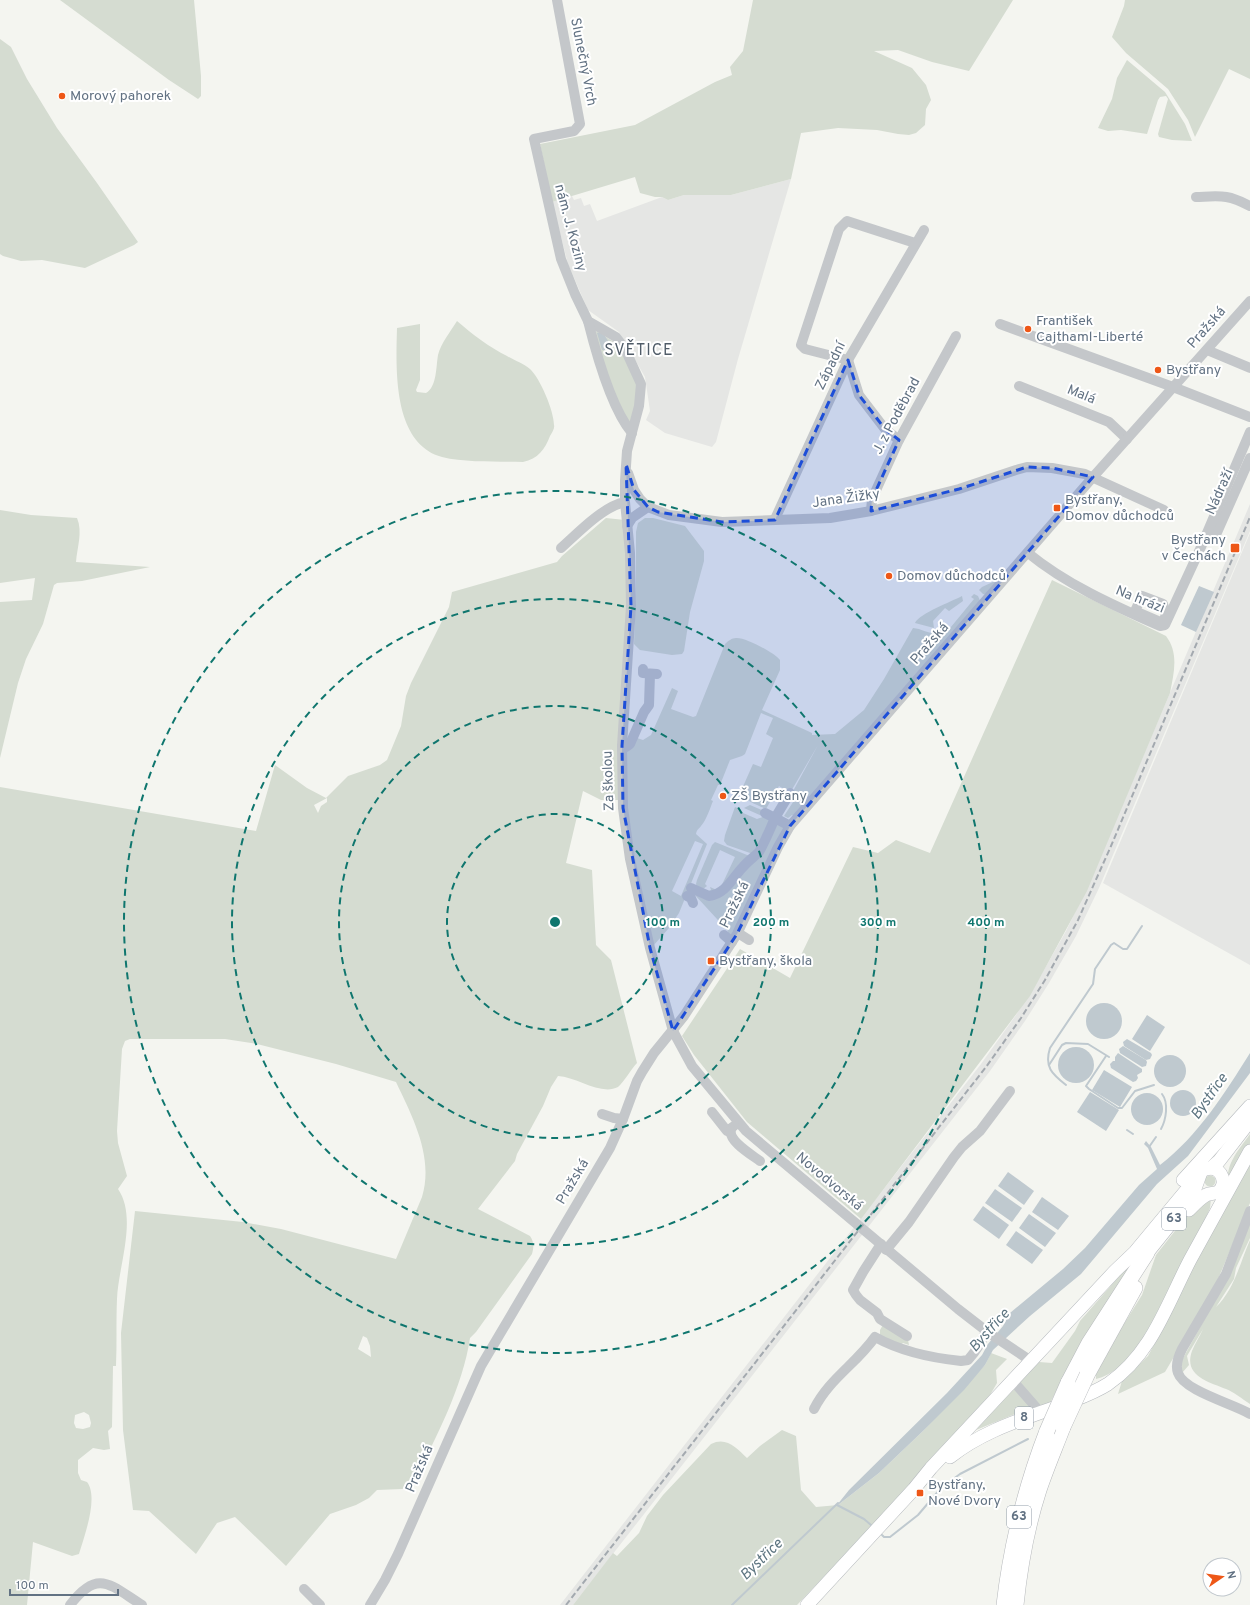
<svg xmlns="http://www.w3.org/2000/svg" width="1250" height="1605" font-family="Overpass,sans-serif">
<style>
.built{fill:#e5e6e4}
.green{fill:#d5dcd1;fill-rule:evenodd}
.water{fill:#bfc9cf}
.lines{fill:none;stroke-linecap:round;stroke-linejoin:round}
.stream{stroke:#bfc9cf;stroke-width:2}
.major-casing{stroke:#b6babe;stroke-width:14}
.highway-casing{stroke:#b6b9bc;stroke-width:16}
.minor{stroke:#c4c7ca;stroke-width:10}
.major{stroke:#fff;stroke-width:13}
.highway{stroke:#fff;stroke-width:15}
.rail{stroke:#a3a9af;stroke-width:2;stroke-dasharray:6 3;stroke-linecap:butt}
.highway-bridge-casing{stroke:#b6b9bc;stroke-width:16;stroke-linecap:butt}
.highway-bridge{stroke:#fff;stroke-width:15}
.marked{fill:#1d4ed8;fill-opacity:0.2;stroke:#1d4ed8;stroke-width:3;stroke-dasharray:8 5;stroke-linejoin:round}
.ring{fill:none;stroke:#0f766e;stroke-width:2;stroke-dasharray:7 5}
.poi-dot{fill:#ee5717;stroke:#fff;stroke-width:1.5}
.labels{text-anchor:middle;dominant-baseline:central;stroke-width:4;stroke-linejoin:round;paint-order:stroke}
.shield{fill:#fff;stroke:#919ca8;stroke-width:1}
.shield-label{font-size:13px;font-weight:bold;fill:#627283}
.street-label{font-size:14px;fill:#627283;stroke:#fff}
.poi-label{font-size:14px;fill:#627283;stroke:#fff;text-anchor:start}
.water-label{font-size:15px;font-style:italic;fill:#5d7581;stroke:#fff}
.quarter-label{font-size:16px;letter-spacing:1px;fill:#505c68;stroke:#fff}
.centre{fill:#0f766e;stroke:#fff;stroke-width:2}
.ring-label{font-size:12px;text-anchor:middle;font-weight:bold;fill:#0f766e;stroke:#fff;stroke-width:4;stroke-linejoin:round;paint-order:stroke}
</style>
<rect width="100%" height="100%" fill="#f4f5f0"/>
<!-- built -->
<g class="built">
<path d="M791 179 738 359 716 442 712 447 665 433 646 420 650 411 645 377 619 332 588 310 568 264 552 202 572 196 574 200 581 198 584 206 590 204 597 221 662 197 668 200 684 195H731Z"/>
<path d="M1250 504V531L1099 888 1076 936 1049 983 1025 1021 990 1071 573 1605H560L981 1064 1016 1015 1040 977 1066 931 1089 884Z"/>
<path d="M1250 533V965L1103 883Z"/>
</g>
<!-- green -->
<g class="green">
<path d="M60 0H194L201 76V96L198 99 195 97 169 80Z"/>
<path d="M753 0H1013L969 71 932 62 898 50 874 51 912 68 926 85 931 100 926 109 925 125 916 133 909 135 898 134 877 130 838 128 801 133 791 179 731 195H684L668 200 662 197H655L640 193 635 177 552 202 540 144 635 125 715 82 732 75 730 67 743 51Z"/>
<path d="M1125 0H1250V79L1229 69 1195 137 1188 120 1168 89 1126 53 1112 37 1124 6Z"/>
<path d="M0 39 11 47 27 79 57 128 97 183 138 242 134 245 85 268 42 260 21 261 3 256 0 254Z"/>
<path d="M1127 60 1165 92 1185 124 1192 141 1172 140 1159 137 1158 134 1168 99 1166 96 1160 97 1158 100 1147 134 1121 130 1108 131 1098 128 1112 99 1117 78Z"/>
<path d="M457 321C472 334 489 347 507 356 515 361 523 363 530 369 540 378 554 411 554 425 555 428 552 433 550 436 545 449 538 459 523 462 498 461 466 463 442 457 392 443 396 368 397 328L420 324V380L416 390 417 392 426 393C437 387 436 366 438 355 441 343 451 331 457 321Z"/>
<path d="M596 331 616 343 635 378 638 391 637 412 629 423C618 404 596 353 596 331Z"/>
<path d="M0 510 31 515 77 518C83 532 77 548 76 562L150 567 82 581 57 583 54 585 43 624 26 659 18 683 0 758V602L32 600 35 578 0 583Z"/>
<path d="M606 518 625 520 628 605 620 800H601L583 791 566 863 592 870 596 945 611 960 637 1063C632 1068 623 1083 618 1087 601 1096 577 1077 558 1076L551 1087 543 1106 517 1154 515 1161 478 1209 530 1236C534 1242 534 1247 532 1254L476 1332 470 1338C463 1386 436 1438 414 1481L406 1488 402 1489 377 1490 369 1498 356 1505 330 1514 286 1566 235 1517 217 1523 196 1554 149 1511 133 1510 123 1430 121 1333 135 1211 243 1222 281 1229 396 1259 422 1197C434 1157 413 1118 396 1082L336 1064 257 1044 225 1039H130L125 1041 122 1049 117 1131 118 1143 127 1176 118 1189C138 1218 118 1267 117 1299 116 1322 117 1344 116 1366H113L112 1427 108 1431 110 1449 104 1450 93 1448 78 1460V1473L81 1480 87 1482C99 1497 84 1537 79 1554L72 1556 33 1542 27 1605H0V787L256 831 275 765 307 788 326 798 348 776 380 765 387 760 401 726 406 696 411 683 449 607 452 592 557 562 562 556ZM327 798V802L321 806 318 813 314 805ZM363 1336 367 1338 370 1346 371 1357 358 1349ZM84 1412 89 1415 91 1423 90 1427 83 1429 76 1428 74 1423 75 1415Z"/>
<path d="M645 518H653L685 526 704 551V561L690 612 684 651 682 654 672 655 640 650 634 644 636 587V532L638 523Z"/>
<path d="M1052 580 1166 636C1179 653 1174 673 1170 693L1087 891 1030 996 861 1219 747 1122 694 1055 682 1036 740 949 790 978 853 847 878 853 896 840 930 853Z"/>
<path d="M995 581 996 582 987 595 983 594 979 590 982 587Z"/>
<path d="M974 594 978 596 981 603 794 816 792 815 788 818 784 816 797 796 792 793 818 745 790 793 779 786 766 809C758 805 743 801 741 791L753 764 761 767 773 738 766 734 773 718 761 713 745 754 742 756 730 760 720 785H718L711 800 713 801C710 808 707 819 701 826 699 829 697 829 696 834L707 844 679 913 669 928 653 946 623 808 626 747 637 738 643 740 651 735 672 688 678 691 671 709 693 717 696 716 725 644C728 641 732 638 736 638 745 637 775 653 780 660V670L762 710 812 733V735L835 734 864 710 884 679 913 628C924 629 932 637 943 631L946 633 974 599 971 597ZM695 841 703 844 681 896 672 891Z"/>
<path d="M962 596 963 601 949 611 945 608 933 621 934 628 915 623C920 613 951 602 962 596Z"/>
<path d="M750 805 764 811 762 816 744 808Z"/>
<path d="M735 807 740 809 743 813 757 819 765 816 771 821 753 854 727 845 724 841 725 835Z"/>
<path d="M775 825H779L784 828 745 911 731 935 727 933 728 931 694 894 715 898Z"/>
<path d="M715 842 752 857 743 864 722 890C717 892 712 895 706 893L711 890 710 887 719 891 735 857 720 850 705 884 707 886 703 889 697 888 696 884 697 880 712 845Z"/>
<path d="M1250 1134V1147L1228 1186C1225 1164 1238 1151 1250 1134Z"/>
<path d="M1250 1160V1203L1213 1291 1165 1372 1118 1394 1122 1381 1148 1356 1165 1324 1211 1227Z"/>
<circle cx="1210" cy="1181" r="5.5"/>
<path d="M1205 1198 1211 1199 1210 1208C1192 1250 1144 1370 1096 1379V1372L1102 1359 1142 1295 1156 1255 1189 1213Z"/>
<path d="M1250 1221V1238L1236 1268 1234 1279 1216 1307C1234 1290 1240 1263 1250 1240V1404C1242 1399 1234 1392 1226 1389 1209 1382 1183 1376 1192 1351 1195 1343 1200 1336 1203 1329L1187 1356 1189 1365 1182 1373V1360L1228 1277Z"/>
<path d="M1158 1232 1077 1350 1050 1403 1039 1406 1020 1382 1039 1362 1052 1363 1075 1331 1080 1321Z"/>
<path d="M884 1323 908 1340 909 1345 903 1343 899 1346 880 1335V1330Z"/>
<path d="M991 1353 1007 1359 996 1370 997 1383 990 1395 878 1520 797 1605H573L613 1553 617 1556 639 1533 647 1516 663 1495 711 1444C726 1436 737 1448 747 1458L760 1446 782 1430 796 1436 801 1490 816 1507 838 1505 879 1473 922 1432 985 1365Z"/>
<path d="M1017 1389 1032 1407 976 1430 1010 1391Z"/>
</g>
<!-- water -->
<g class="water">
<path d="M600 332 605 336 610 344 605 350H602L597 333Z"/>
<path d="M1199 586 1214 592 1196 632 1181 625Z"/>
<circle cx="1104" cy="1021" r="18"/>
<path d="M1147 1015 1165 1027 1150 1051 1132 1039Z"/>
<path d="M1127 1039 1151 1053 1152 1055 1150 1059 1146 1060 1124 1046 1123 1042Z"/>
<path d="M1123 1046 1146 1060 1147 1062 1146 1066 1142 1067 1120 1053 1119 1049Z"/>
<circle cx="1076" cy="1065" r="18"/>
<path d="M1118 1053 1142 1069V1072L1137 1075 1138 1078 1136 1081 1133 1082 1111 1068 1110 1064 1113 1061H1115V1057Z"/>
<path d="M1250 1053V1073L1188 1156 1157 1184 1081 1274 1030 1316 993 1350 985 1365 964 1390 922 1432 879 1473 838 1505H837L849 1490 947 1393 982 1355 988 1344 1003 1326 1010 1313 1063 1269 1085 1248 1139 1185 1157 1169 1148 1148 1144 1144 1146 1141 1151 1147 1160 1165C1198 1136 1225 1093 1250 1053Z"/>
<circle cx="1170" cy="1071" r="16"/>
<path d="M1104 1070 1132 1087 1120 1107 1092 1090Z"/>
<circle cx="1183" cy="1103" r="13"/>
<path d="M1090 1092 1119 1110 1106 1131 1077 1112Z"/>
<circle cx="1147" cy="1109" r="16"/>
<path d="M1008 1172 1034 1191 1024 1205 998 1186Z"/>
<path d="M995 1189 1022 1208 1012 1222 985 1203Z"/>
<path d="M1042 1197 1069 1216 1058 1230 1032 1212Z"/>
<path d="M983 1206 1009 1225 999 1239 973 1220Z"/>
<path d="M1029 1214 1056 1233 1045 1247 1019 1228Z"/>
<path d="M1016 1231 1043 1250 1032 1264 1006 1245Z"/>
</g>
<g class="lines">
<!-- stream -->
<g class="stream">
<path d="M1106 1056 1086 1086 1089 1089 1118 1108H1122L1135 1091 1154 1085"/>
<path d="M1049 1065 1062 1045 1066 1043 1088 1044 1109 1057"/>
<path d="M1066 1085C1052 1074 1044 1067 1050 1048L1093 984 1095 969 1111 945 1114 943 1123 949H1127L1142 926"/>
<path d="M1161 1129C1166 1120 1169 1103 1162 1094"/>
<path d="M1127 1130 1133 1134"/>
<path d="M1149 1147 1156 1137"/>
<path d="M837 1505 864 1519 871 1525"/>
<path d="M882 1535 884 1537H890L918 1515 941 1488 960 1474 1028 1439"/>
<path d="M732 1605 838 1503"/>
</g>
<defs>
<g id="major">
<path d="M1183 1180 1250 1106"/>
<path d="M1189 1210C1194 1205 1199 1199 1206 1195 1210 1193 1214 1194 1218 1192 1228 1184 1222 1169 1211 1168"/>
<path d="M1147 1253 1192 1197 1201 1172 1205 1169 1211 1168 1219 1161 1250 1121"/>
<path d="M950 1457C984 1430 1024 1419 1064 1404 1079 1398 1094 1393 1108 1384 1152 1354 1167 1304 1190 1260 1210 1223 1230 1187 1250 1151"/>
<path d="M807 1605 914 1489 931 1468 1115 1271 1135 1252 1199 1175"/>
</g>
<g id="highway">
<path d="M1087 1375 1135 1288"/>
<path d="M1068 1383 1089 1343 1147 1253"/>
<path d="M1004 1605C1011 1545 1025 1488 1047 1431"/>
<path d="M1016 1605C1020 1566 1027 1527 1039 1490 1046 1469 1055 1448 1063 1427"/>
</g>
</defs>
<!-- major casing -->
<use href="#major" class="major-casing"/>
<!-- highway casing -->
<use href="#highway" class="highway-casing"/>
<!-- minor -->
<g class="minor">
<path d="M557 0 580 124 574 131 534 139 561 259 575 294 588 321 616 337 625 349 641 384 639 406 627 451 625 481V502L630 553 631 606 622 746 623 808 630 859 650 948 673 1031 692 1066 746 1131 958 1309 989 1333 1031 1361"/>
<path d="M1196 197C1221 196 1227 194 1250 206"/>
<path d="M588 321C596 353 611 408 632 433"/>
<path d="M1000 324 1173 387 1250 417"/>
<path d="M1207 350 1250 368"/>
<path d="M1019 386 1109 422 1127 439"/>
<path d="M899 440 885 429 859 395 848 360 805 349 801 345 839 229 847 221 915 243"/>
<path d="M628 473 634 490 640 499 648 507 669 515 722 522 830 518 871 511 959 489 1016 470 1027 467 1052 468 1085 474 1164 510"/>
<path d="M871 511 872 499 899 440 956 336"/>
<path d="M775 519 848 360 924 230"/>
<path d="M627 526 632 518 648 507"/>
<path d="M1215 537 1250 458"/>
<path d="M561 548C578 533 602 507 625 502"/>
<path d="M1028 553C1067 585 1115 606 1160 626L1165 625 1201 547 1250 432"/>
<path d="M1142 596 1163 604 1166 614 1163 623 1135 611Z"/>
<path d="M643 669V673L657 674"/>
<path d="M622 746 626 747 630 744 644 712 649 705 650 674"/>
<path d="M790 793 775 818 790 826"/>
<path d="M789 795 803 798 809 803"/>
<path d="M691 888 709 896C726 894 733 877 743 867 748 861 754 857 759 852 765 842 770 829 775 818L765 813"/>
<path d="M687 896 691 898 693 903"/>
<path d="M738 933 749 940"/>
<path d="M724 935 732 942"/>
<path d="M712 1112 727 1131 734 1126"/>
<path d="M602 1114 614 1118 623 1119"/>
<path d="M731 1130C728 1141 752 1155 760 1161"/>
<path d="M1250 1211 1226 1274 1182 1349C1178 1357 1175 1365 1178 1373 1184 1391 1234 1404 1250 1414"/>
<path d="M881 1244 863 1272 853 1290 856 1295 860 1300 877 1313 880 1319 907 1336"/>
<path d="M886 1250 909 1222 954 1157 962 1147 980 1131 1010 1091"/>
<path d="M1013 1381 1041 1413"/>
<path d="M814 1409C829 1379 856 1364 875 1337 900 1351 932 1358 961 1361L968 1360C976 1351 982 1342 986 1331"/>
<path d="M304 1589 320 1605"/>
<path d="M70 1605C98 1568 110 1585 142 1605"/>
<path d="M370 1605 385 1580 398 1554 481 1366 610 1148 623 1119 637 1081 642 1072 654 1053 684 1016 737 934 778 847 790 826 1093 477 1250 301"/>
</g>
<!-- major -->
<use href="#major" class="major"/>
<!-- highway -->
<use href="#highway" class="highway"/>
<!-- rail -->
<path class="rail" d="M566 1605 986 1067 1021 1018 1045 980 1078 920 1111 846 1250 517"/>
<defs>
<g id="highway-bridge">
<path d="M1063 1427 1087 1375"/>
<path d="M1047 1431 1068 1383"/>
</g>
</defs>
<!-- highway-bridge casing -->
<use href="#highway-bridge" class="highway-bridge-casing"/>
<!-- highway-bridge -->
<use href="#highway-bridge" class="highway-bridge"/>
</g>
<!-- marked area -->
<path class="marked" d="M848 360 859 395 885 429 899 440 872 499 871 511 959 489 1027 467 1052 468 1093 477 790 826 737 934 673 1031 650 948 623 808 622 746 631 606 626 464 634 490 648 507 658 512 722 522 775 520Z"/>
<!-- distance rings -->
<g class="ring">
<circle cx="555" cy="922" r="108"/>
<circle cx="555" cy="922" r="216"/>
<circle cx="555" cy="922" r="323"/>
<circle cx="555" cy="922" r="431"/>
</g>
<!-- markers -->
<g class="poi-dot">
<circle cx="62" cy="96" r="4"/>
<circle cx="1028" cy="329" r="4"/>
<circle cx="1158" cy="370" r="4"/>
<rect x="1053" y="504" width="8" height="8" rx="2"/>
<rect x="1230" y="543" width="10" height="10" rx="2"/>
<circle cx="889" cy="576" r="4"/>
<circle cx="723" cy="796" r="4"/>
<rect x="707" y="957" width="8" height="8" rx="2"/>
<rect x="916" y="1489" width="8" height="8" rx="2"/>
</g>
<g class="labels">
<!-- shield labels -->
<g class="shield">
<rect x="1162" y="1208" width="24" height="22" rx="3"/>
<rect x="1015" y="1407" width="18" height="22" rx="3"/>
<rect x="1007" y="1506" width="24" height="22" rx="3"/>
</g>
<g class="shield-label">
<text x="1174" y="1219">63</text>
<text x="1024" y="1418">8</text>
<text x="1019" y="1517">63</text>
</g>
<!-- street labels -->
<g class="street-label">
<text transform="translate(583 62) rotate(79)">Slunečný Vrch</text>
<text transform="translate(570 228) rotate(75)">nám. J. Koziny</text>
<text transform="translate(1207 328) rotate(-49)">Pražská</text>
<text transform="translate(831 366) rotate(-64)">Západní</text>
<text transform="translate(1081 395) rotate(22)">Malá</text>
<text transform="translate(897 416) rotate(-62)">J. z Poděbrad</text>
<text transform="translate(1220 492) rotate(-66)">Nádraží</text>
<text transform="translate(846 499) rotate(-8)">Jana Žižky</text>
<text transform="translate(1140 600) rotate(22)">Na hrázi</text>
<text transform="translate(930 644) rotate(-49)">Pražská</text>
<text transform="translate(609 781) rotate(-92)">Za školou</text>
<text transform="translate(735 905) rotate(-64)">Pražská</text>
<text transform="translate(573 1182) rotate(-59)">Pražská</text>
<text transform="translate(829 1182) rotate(40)">Novodvorská</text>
<text transform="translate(420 1469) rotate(-67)">Pražská</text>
</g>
<!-- poi labels -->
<g class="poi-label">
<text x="70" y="96">Morový pahorek</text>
<text x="1036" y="321">František<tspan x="1036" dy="16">Cajthaml-Liberté</tspan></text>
<text x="1166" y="370">Bystřany</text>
<text x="1065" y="500">Bystřany,<tspan x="1065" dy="16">Domov důchodců</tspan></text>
<text x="1226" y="540" text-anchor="end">Bystřany<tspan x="1226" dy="16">v Čechách</tspan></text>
<text x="897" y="576">Domov důchodců</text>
<text x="731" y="796">ZŠ Bystřany</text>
<text x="719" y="961">Bystřany, škola</text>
<text x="928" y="1485">Bystřany,<tspan x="928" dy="16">Nové Dvory</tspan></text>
</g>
<!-- water labels -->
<g class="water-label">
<text transform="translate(1210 1097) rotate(-55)">Bystřice</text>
<text transform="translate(990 1331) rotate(-48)">Bystřice</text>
<text transform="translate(762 1560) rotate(-44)">Bystřice</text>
</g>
<!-- quarter labels -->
<g class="quarter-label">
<text x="639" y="351">SVĚTICE</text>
</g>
</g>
<circle cx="555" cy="922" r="6" class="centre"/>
<g class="ring-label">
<text x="663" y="926">100 m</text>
<text x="771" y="926">200 m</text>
<text x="878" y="926">300 m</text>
<text x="986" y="926">400 m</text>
</g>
<!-- north arrow -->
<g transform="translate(1222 1577) rotate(77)"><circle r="19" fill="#ffffff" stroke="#c0c7cd"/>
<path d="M0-3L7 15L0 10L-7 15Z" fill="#ee5717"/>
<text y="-6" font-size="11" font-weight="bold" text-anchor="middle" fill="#627283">N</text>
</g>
<!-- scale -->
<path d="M10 1589v6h108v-6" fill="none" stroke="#627283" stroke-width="2"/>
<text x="16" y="1589" font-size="12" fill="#627283" stroke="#ffffff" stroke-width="3" paint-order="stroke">100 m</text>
</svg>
